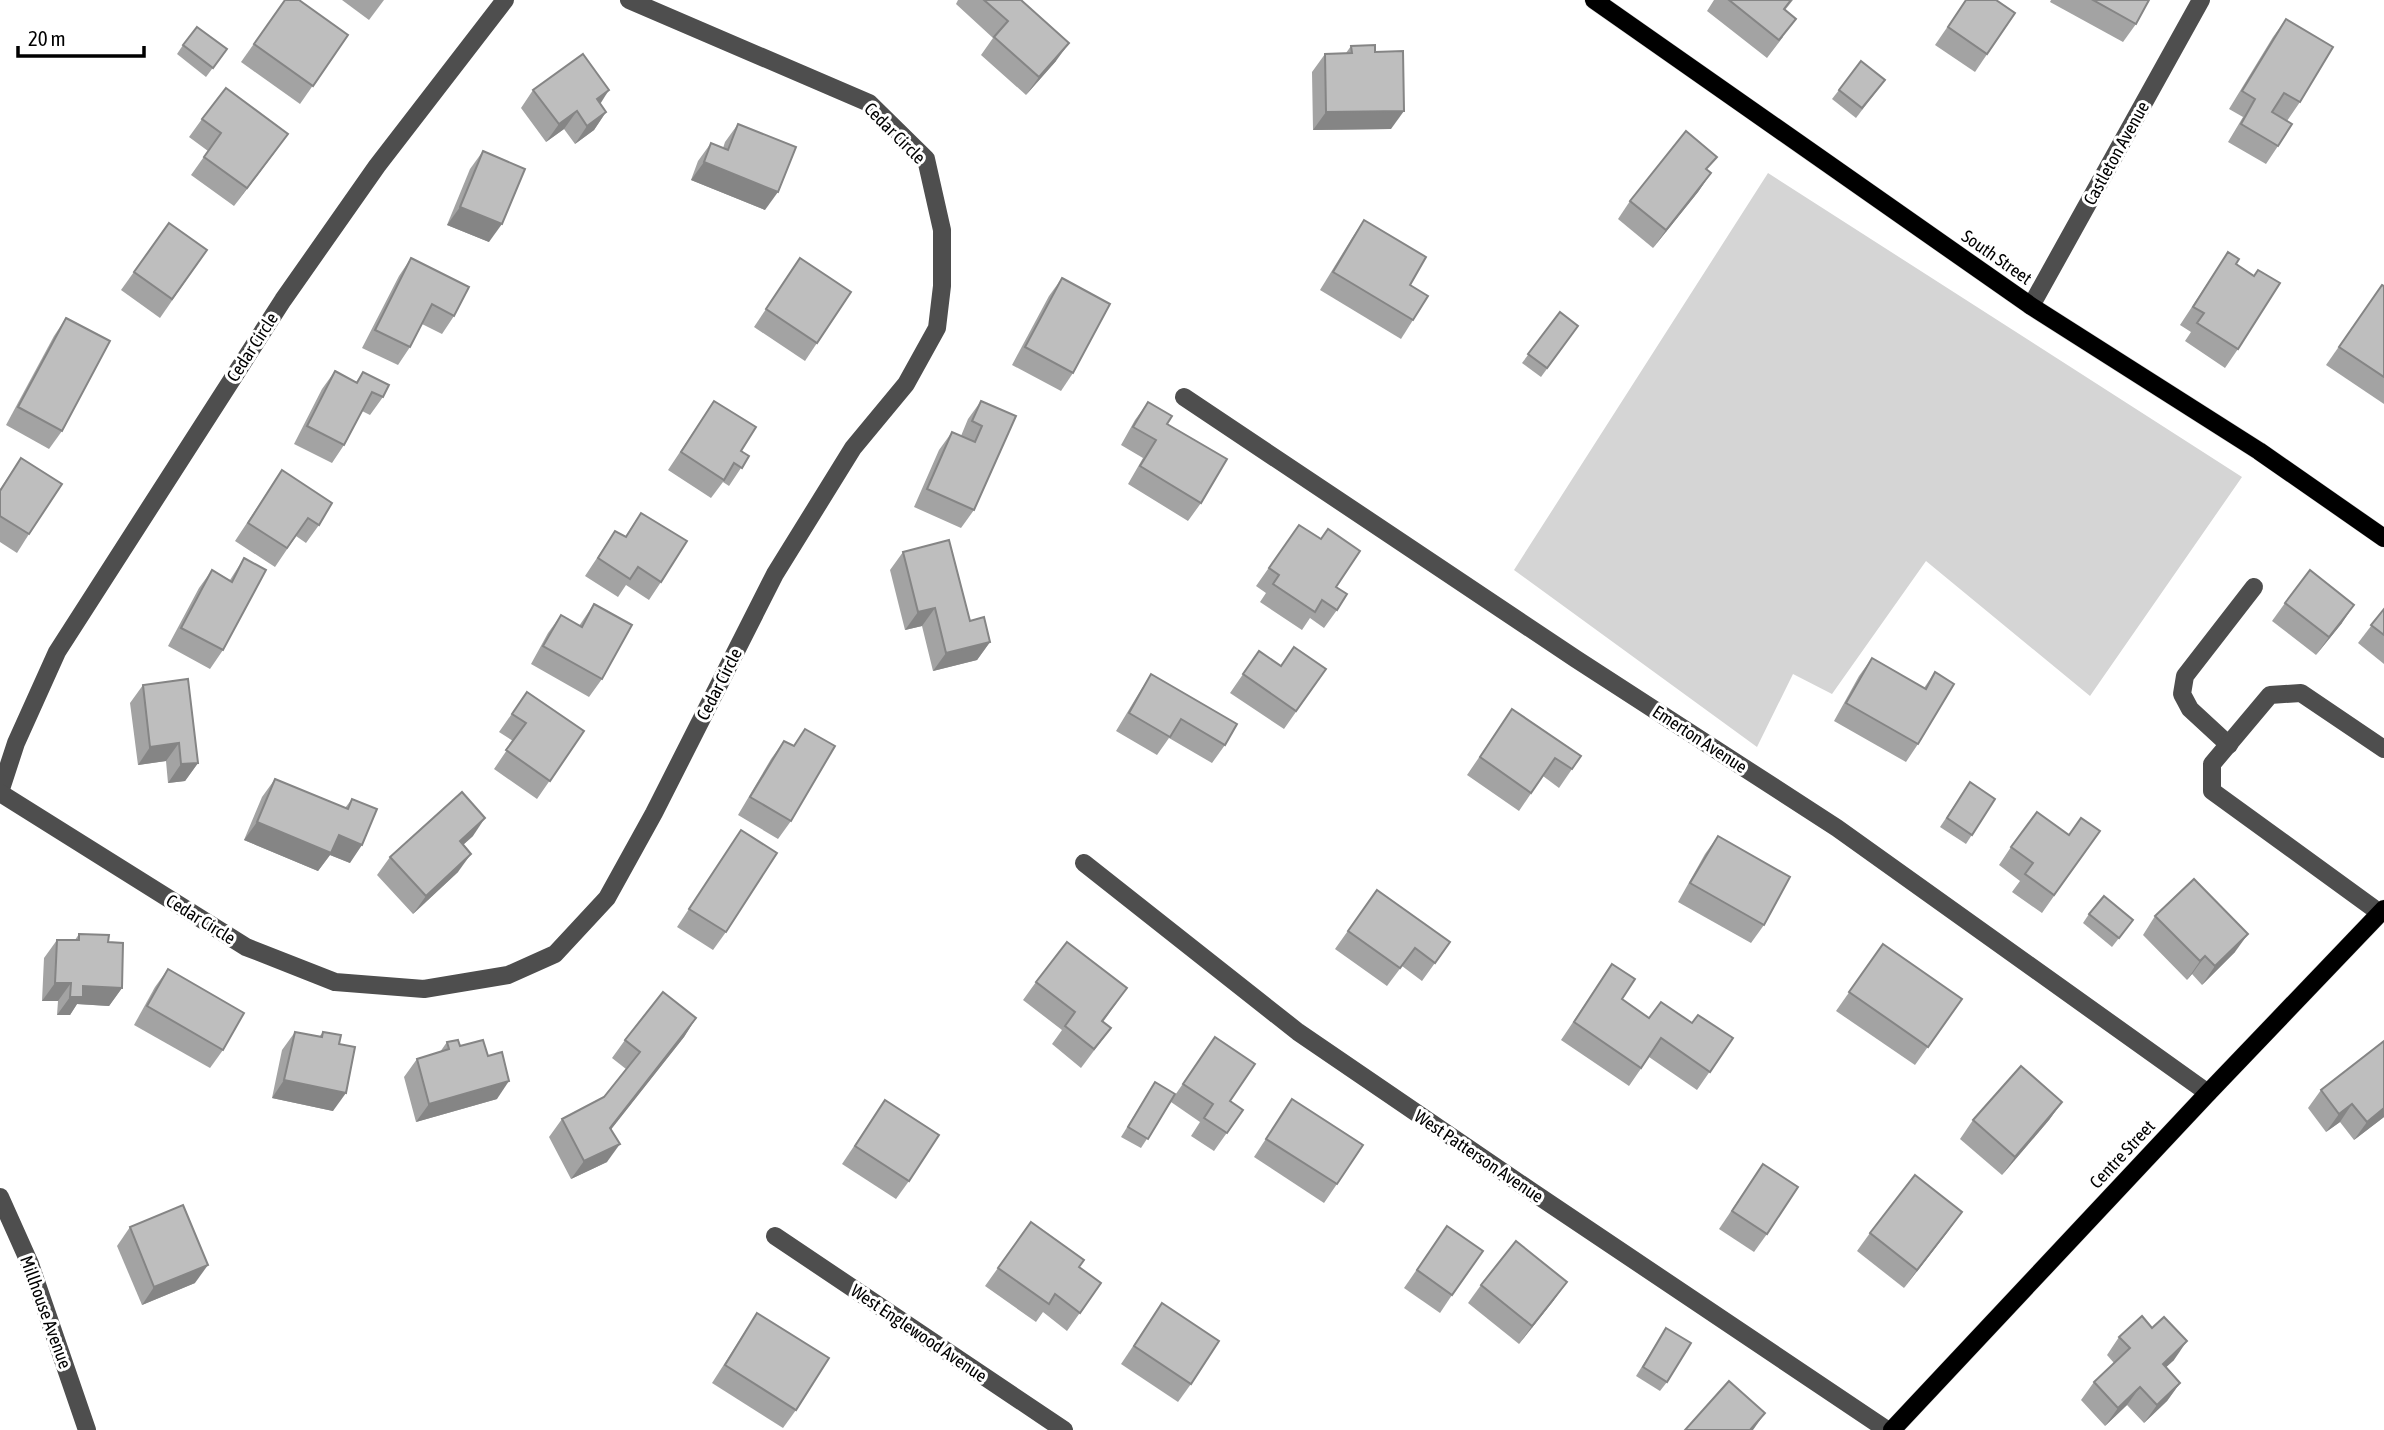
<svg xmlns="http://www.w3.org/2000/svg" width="2384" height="1430" font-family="'Asap Condensed',sans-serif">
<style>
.green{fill:#d5d5d5}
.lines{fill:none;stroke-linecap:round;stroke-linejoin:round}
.major-casing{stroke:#dbdbdb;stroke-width:19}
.minor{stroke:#4e4e4e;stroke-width:18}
.major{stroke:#000;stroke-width:18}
.wall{fill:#a3a3a3}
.shaded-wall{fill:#858585}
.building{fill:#bebebe;stroke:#858585;stroke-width:2}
.labels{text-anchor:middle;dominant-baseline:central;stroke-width:6;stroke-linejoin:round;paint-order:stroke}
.street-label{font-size:18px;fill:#000;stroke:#fff}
</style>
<rect width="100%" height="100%" fill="#fff"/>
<!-- green -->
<path class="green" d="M1768 173 2242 477 2090 696 1926 561 1832 694 1793 674 1757 747 1514 570Z"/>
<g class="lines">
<defs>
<g id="major">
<path d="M1594 0 2031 306 2259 451 2384 538"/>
<path d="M1892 1430 2208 1093 2384 909"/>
</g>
</defs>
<!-- major casing -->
<use href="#major" class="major-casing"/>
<!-- minor -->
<g class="minor">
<path d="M2031 306 2201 0"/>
<path d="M1184 397 1576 659 1837 828 2208 1093"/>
<path d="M2229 745 2190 709 2182 694 2185 676 2254 587"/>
<path d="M0 792 16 743 57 652 283 300 377 166 505 0"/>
<path d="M0 793 246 947 335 982 424 989 508 975 555 954 607 898 654 813 775 574 853 448 906 384 937 328 942 286V230L926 159 869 103 629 0"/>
<path d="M1084 863 1298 1032 1534 1193 1887 1430"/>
<path d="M2380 913 2212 791V764L2270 695 2301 693 2384 749"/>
<path d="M0 1197 30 1264 87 1430"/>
<path d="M775 1236 1064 1430"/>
</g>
<!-- major -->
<use href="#major" class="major"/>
</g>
<!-- wall -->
<g class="wall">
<path d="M285 0 348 35 300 104 241 62Z"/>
<path d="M342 0H384L369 20Z"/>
<path d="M958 0H1021L1056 61 1026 95 981 55 993 38 956 4Z"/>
<path d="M1714 0H1793L1785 10 1783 37 1767 58 1707 11Z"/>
<path d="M1966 0 2015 13 1975 72 1935 45Z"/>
<path d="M2051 0H2149L2136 24 2123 42 2050 2Z"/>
<path d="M2286 19 2300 102 2287 121 2278 146 2266 164 2228 142 2243 117 2229 109 2273 37Z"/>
<path d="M183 45 227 49 206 77 177 54Z"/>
<path d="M1351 46 1391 129 1313 130 1312 72 1325 54 1346 53Z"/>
<path d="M1885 80 1856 118 1832 99 1839 90Z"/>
<path d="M533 90 600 104 606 112 594 130 575 144 564 129 546 142 521 108Z"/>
<path d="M202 119 288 134 234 206 191 175 208 151 189 137Z"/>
<path d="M738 124 765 210 691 180 698 161 711 143 723 148 725 142Z"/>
<path d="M483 151 489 242 447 225 470 169Z"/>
<path d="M1711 173 1698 192 1653 248 1618 219 1630 201Z"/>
<path d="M1364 220 1410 285 1413 320 1401 339 1320 290 1352 238Z"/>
<path d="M169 223 207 250 160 318 121 290Z"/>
<path d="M2228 252 2236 264 2238 349 2225 368 2185 341 2191 332 2180 325Z"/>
<path d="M411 258 454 316 442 334 422 324 410 347 398 365 362 348 399 276Z"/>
<path d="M800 258 851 292 805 361 754 327Z"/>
<path d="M1062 278 1073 373 1061 391 1012 365 1049 296Z"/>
<path d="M2382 285 2384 286V404L2326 365Z"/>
<path d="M1560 312 1578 326 1541 377 1522 363Z"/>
<path d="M66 318 62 431 49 449 6 425 54 336Z"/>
<path d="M335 371 356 382 363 372 383 397 370 415 362 411 344 445 332 463 294 444 322 389Z"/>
<path d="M714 401 741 451 749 456 729 486 723 482 711 498 668 470Z"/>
<path d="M981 401 1016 416 974 510 961 528 914 507 939 450 952 432 961 436 968 419Z"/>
<path d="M1148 402 1167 424 1201 503 1188 521 1128 484 1143 458 1121 445 1135 420Z"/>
<path d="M21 458 29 534 17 553 0 542V489Z"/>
<path d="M282 470 319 525 306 543 296 536 275 567 235 541Z"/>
<path d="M641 513 661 582 649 600 626 585 618 597 585 576 615 531 625 537Z"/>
<path d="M1299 525 1336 587 1337 610 1324 628 1310 618 1302 630 1260 602 1266 593 1256 586Z"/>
<path d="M903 552 990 642 977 660 933 671 922 626 905 630 890 570Z"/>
<path d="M244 558 223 650 210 669 168 646 199 588 212 570 230 580Z"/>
<path d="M2285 603 2342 623 2316 655 2272 621Z"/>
<path d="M594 604 602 679 589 697 531 664 548 633 561 615 579 626Z"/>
<path d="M2384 609V664L2358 643Z"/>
<path d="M1294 647 1326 669 1284 729 1230 693 1259 651 1281 666Z"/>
<path d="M1872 658 1924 688 1935 672 1918 744 1906 762 1834 721 1859 676Z"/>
<path d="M1151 674 1225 745 1212 763 1169 738 1157 755 1116 731 1139 693Z"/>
<path d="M143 685 198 763 185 781 168 783 166 761 138 765 130 703Z"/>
<path d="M527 692 584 731 537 799 494 769 513 741 499 732Z"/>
<path d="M1512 709 1581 756 1559 788 1543 776 1519 811 1467 775Z"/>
<path d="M805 729 791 821 778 839 738 815 771 759 784 741 793 746Z"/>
<path d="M275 779 345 808 352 799 350 863 330 855 318 871 244 840 262 797Z"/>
<path d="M1970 782 1995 799 1966 844 1940 827Z"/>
<path d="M741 830 726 932 713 950 677 927Z"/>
<path d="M2100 831 2042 913 2012 892 2020 881 1999 865 2011 847 2069 835Z"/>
<path d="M473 836 463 845 458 872 413 914 377 875 390 857Z"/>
<path d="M1718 836 1764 925 1751 943 1678 902 1705 854Z"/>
<path d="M1377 890 1450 942 1422 981 1402 966 1387 986 1335 949Z"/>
<path d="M2089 914 2133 920 2112 947 2083 923Z"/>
<path d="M2155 916 2235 952 2202 985 2192 974 2187 980 2143 935Z"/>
<path d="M79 934 108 942 122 988 109 1006 77 1004 70 1015H57L58 1001H42L44 958 57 940H75Z"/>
<path d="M1883 944 1962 999 1915 1065 1836 1011Z"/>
<path d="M1612 964 1622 999 1649 1018 1692 1023 1733 1038 1697 1090 1649 1057 1629 1086 1561 1040Z"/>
<path d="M168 969 223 1050 210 1068 134 1025 155 987Z"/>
<path d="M1036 982 1127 988 1103 1022 1111 1028 1081 1068 1052 1044 1062 1030 1023 1000Z"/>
<path d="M696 1018 684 1037 611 1129 607 1162 571 1179 549 1137 562 1119 604 1097 626 1069 612 1058 625 1040Z"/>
<path d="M295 1032 319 1037 323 1032 339 1044 333 1111 272 1098 282 1050Z"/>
<path d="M1215 1037 1230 1101 1243 1110 1214 1151 1191 1136 1200 1122 1171 1102 1141 1148 1121 1137 1155 1082 1171 1101Z"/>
<path d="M447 1042 460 1046 497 1099 416 1122 404 1077 417 1059 440 1052Z"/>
<path d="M2321 1090 2384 1117 2354 1140 2340 1122 2326 1132 2308 1108Z"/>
<path d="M1292 1099 1337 1184 1324 1203 1254 1157Z"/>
<path d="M885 1100 909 1181 896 1199 842 1164Z"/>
<path d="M2062 1102 2049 1120 2002 1175 1960 1139 1973 1120Z"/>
<path d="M1763 1164 1767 1234 1754 1252 1719 1229Z"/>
<path d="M1031 1222 1079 1267 1101 1283 1067 1331 1043 1312 1036 1322 985 1286Z"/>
<path d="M1447 1226 1452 1295 1440 1313 1404 1288Z"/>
<path d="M130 1227 195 1283 142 1305 117 1246Z"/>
<path d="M1949 1230 1904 1288 1857 1251 1870 1233Z"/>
<path d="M1481 1285 1554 1300 1519 1344 1468 1303Z"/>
<path d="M1162 1303 1191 1384 1178 1402 1121 1364Z"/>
<path d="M757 1313 796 1410 783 1428 712 1383Z"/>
<path d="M1666 1328 1667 1382 1660 1391 1636 1376Z"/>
<path d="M2119 1337 2174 1360 2166 1367 2180 1383 2167 1401 2144 1423 2127 1405 2105 1426 2081 1400 2094 1382 2114 1363 2107 1355Z"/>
</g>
<!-- shaded-wall -->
<g class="shaded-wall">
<path d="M1069 43 1056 61 1026 95 1039 77Z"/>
<path d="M609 90 597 109V99Z"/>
<path d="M577 111 564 129 546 142 559 124Z"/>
<path d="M1404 111 1391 129 1313 130 1326 112Z"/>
<path d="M606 112 594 130 575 144 587 126Z"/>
<path d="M288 134 275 152 234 206 247 188Z"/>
<path d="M704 162 778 192 765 210 691 180Z"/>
<path d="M1711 173 1698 192 1653 248 1666 230Z"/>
<path d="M460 207 502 224 489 242 447 225Z"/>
<path d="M2354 605 2342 623 2316 655 2329 637Z"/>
<path d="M935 608 922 626 905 630 918 612Z"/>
<path d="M990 642 977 660 933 671 946 653Z"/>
<path d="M179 743 166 761 138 765 150 747Z"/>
<path d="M198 763 185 781 168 783 181 764Z"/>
<path d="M485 818 473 836 447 859 460 841Z"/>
<path d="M257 822 339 835 362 845 350 863 330 855 318 871 244 840Z"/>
<path d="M471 854 458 872 413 914 426 896Z"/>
<path d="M2248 934 2235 952 2202 985 2215 966Z"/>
<path d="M2205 956 2192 974 2187 980 2200 961Z"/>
<path d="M55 983H71L58 1001H42Z"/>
<path d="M83 986 122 988 109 1006 77 1004 70 1015H57L70 997Z"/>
<path d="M696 1018 684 1037 598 1146 610 1128Z"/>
<path d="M284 1080 346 1093 333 1111 272 1098Z"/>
<path d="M509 1081 497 1099 416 1122 429 1104Z"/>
<path d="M2062 1102 2049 1120 2002 1175 2015 1157Z"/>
<path d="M2352 1104 2340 1122 2326 1132 2339 1114Z"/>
<path d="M2384 1108V1117L2354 1140 2367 1122Z"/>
<path d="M620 1144 607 1162 571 1179 584 1161Z"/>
<path d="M1962 1212 1949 1230 1904 1288 1917 1270Z"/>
<path d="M208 1265 195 1283 142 1305 154 1287Z"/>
<path d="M1567 1282 1554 1300 1519 1344 1532 1326Z"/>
<path d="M2187 1341 2174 1360 2150 1382 2163 1364Z"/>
<path d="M2180 1383 2167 1401 2144 1423 2157 1405Z"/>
<path d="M2140 1387 2127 1405 2105 1426 2118 1408Z"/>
<path d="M1765 1413 1753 1430H1750Z"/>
</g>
<!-- building -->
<g class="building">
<path d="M285 0H299L348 35 313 86 254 44Z"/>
<path d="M984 0H1021L1069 43 1039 77 994 37 1008 21Z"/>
<path d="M1729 0H1791L1784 9 1796 19 1779 40Z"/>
<path d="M1966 0H1996L2015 13 1987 54 1948 27Z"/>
<path d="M2093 0H2149L2136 24Z"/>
<path d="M2286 19 2333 47 2300 102 2284 93 2272 112 2292 124 2278 146 2241 124 2255 99 2242 91Z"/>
<path d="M197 27 227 49 213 68 183 45Z"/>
<path d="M1375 45V52L1403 51 1404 111 1326 112 1325 54 1352 53 1351 46Z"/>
<path d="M583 54 609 90 597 99 606 112 587 126 577 111 559 124 533 90Z"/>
<path d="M1861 61 1885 80 1862 108 1839 90Z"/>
<path d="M226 88 288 134 247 188 204 157 221 133 202 119Z"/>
<path d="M738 124 796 147 778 192 704 162 711 143 728 150Z"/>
<path d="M1686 131 1717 157 1706 169 1711 173 1666 230 1630 201Z"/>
<path d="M483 151 525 169 502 224 460 207Z"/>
<path d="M1364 220 1426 257 1410 285 1428 296 1413 320 1333 272Z"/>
<path d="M169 223 207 250 172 299 134 272Z"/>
<path d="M2228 252 2239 259 2236 264 2254 276 2258 270 2280 283 2238 349 2197 323 2204 313 2193 307Z"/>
<path d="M411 258 469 287 454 316 432 304 410 347 375 330Z"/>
<path d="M800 258 851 292 817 343 766 309Z"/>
<path d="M1062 278 1110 304 1073 373 1025 347Z"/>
<path d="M2382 285 2384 286V377L2339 347Z"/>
<path d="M1560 312 1578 326 1547 368 1528 354Z"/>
<path d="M66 318 110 341 62 431 18 407Z"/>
<path d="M335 371 357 383 363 372 389 385 383 397 372 392 344 445 307 426Z"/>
<path d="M714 401 756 427 741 451 749 456 742 468 734 463 724 480 681 452Z"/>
<path d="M981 401 1016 416 974 510 927 489 952 432 975 442 982 426 972 421Z"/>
<path d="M1148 402 1172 416 1167 424 1227 459 1201 503 1140 466 1156 440 1133 427Z"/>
<path d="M21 458 62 484 29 534 0 516V491Z"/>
<path d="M282 470 332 503 319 525 308 518 287 548 248 523Z"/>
<path d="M641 513 687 541 661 582 638 567 630 579 598 558 615 531 626 537Z"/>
<path d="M1299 525 1321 539 1328 529 1360 551 1336 587 1347 594 1337 610 1322 600 1315 612 1273 584 1279 575 1269 568Z"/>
<path d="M949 540 970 621 984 617 990 642 946 653 935 608 918 612 903 552Z"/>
<path d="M244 558 266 570 223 650 181 628 212 570 232 582Z"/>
<path d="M2310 570 2354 605 2329 637 2285 603Z"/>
<path d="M594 604 632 625 602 679 543 646 561 615 582 627Z"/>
<path d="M2384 609V635L2371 625Z"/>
<path d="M1294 647 1326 669 1296 711 1243 674 1259 651 1281 666Z"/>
<path d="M1872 658 1926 689 1935 672 1954 684 1918 744 1846 703Z"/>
<path d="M1151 674 1237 724 1225 745 1181 719 1170 737 1129 713Z"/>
<path d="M188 679 198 763 181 764 179 743 150 747 143 685Z"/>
<path d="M527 692 584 731 550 781 506 750 526 723 512 714Z"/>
<path d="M1512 709 1581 756 1572 769 1555 758 1531 793 1480 757Z"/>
<path d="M805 729 835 746 791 821 750 797 784 741 794 746Z"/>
<path d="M275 779 348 809 352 799 377 809 362 845 339 835 331 853 257 822Z"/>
<path d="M1970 782 1995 799 1972 835 1947 818Z"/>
<path d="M462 792 485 818 460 841 471 854 426 896 390 857Z"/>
<path d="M2037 812 2069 835 2081 818 2100 831 2054 895 2025 874 2033 863 2011 847Z"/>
<path d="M741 830 777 853 726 932 689 909Z"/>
<path d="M1718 836 1790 877 1764 925 1690 883Z"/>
<path d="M2194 879 2248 934 2215 966 2205 956 2200 961 2155 916Z"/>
<path d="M1377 890 1450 942 1435 963 1415 948 1400 968 1348 931Z"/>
<path d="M2104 896 2133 920 2119 938 2089 914Z"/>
<path d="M79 934 109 935 108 942 123 943 122 988 83 986V997H70L71 983H55L57 940H79Z"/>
<path d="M1067 942 1127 988 1102 1021 1111 1028 1094 1049 1065 1026 1075 1012 1036 982Z"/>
<path d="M1883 944 1962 999 1928 1047 1849 992Z"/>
<path d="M1612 964 1635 979 1622 999 1649 1018 1661 1002 1692 1023 1698 1015 1733 1038 1710 1072 1661 1038 1641 1068 1574 1022Z"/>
<path d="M168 969 244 1013 223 1050 147 1006Z"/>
<path d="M663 992 696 1018 610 1128 620 1144 584 1161 562 1119 604 1097 640 1052 625 1040Z"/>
<path d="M295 1032 322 1037 323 1032 341 1035 339 1044 355 1047 346 1093 284 1080Z"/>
<path d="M1215 1037 1255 1064 1230 1101 1243 1110 1227 1133 1204 1118 1213 1104 1183 1084Z"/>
<path d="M458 1040 460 1046 483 1040 488 1056 502 1052 509 1081 429 1104 417 1059 449 1049 447 1042Z"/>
<path d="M2384 1041V1108L2367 1122 2352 1104 2339 1114 2321 1090Z"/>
<path d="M2021 1066 2062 1102 2015 1157 1973 1120Z"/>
<path d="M1155 1082 1175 1094 1148 1139 1128 1127Z"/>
<path d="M1292 1099 1363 1145 1337 1184 1266 1139Z"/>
<path d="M885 1100 939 1135 909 1181 855 1146Z"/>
<path d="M1763 1164 1798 1187 1767 1234 1732 1211Z"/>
<path d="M1915 1175 1962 1212 1917 1270 1870 1233Z"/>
<path d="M183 1205 208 1265 154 1287 130 1227Z"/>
<path d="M1031 1222 1084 1260 1079 1267 1101 1283 1080 1313 1055 1294 1049 1304 998 1268Z"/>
<path d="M1447 1226 1483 1251 1452 1295 1417 1270Z"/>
<path d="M1516 1241 1567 1282 1532 1326 1481 1285Z"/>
<path d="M1162 1303 1219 1341 1191 1384 1134 1346Z"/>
<path d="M757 1313 829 1358 796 1410 725 1365Z"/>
<path d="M2142 1316 2152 1328 2164 1317 2187 1341 2163 1364 2180 1383 2157 1405 2140 1387 2118 1408 2094 1382 2130 1348 2119 1337Z"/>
<path d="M1666 1328 1691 1343 1667 1382 1643 1367Z"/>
<path d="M1729 1381 1765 1413 1750 1430H1685Z"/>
</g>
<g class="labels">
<!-- street labels -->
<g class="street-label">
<text transform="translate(895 133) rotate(45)">Cedar Circle</text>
<text transform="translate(2116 153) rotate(-61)">Castleton Avenue</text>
<text transform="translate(1997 257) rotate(35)">South Street</text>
<text transform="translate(252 347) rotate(-57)">Cedar Circle</text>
<text transform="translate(719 684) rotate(-63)">Cedar Circle</text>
<text transform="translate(1700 739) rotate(33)">Emerton Avenue</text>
<text transform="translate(201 919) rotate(32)">Cedar Circle</text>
<text transform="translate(2122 1154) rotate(-47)">Centre Street</text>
<text transform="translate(1479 1156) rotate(34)">West Patterson Avenue</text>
<text transform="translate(46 1312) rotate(70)">Millhouse Avenue</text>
<text transform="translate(919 1333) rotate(34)">West Englewood Avenue</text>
</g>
</g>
<!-- scale -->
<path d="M18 46v10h126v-10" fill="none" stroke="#000000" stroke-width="3.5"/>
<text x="28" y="46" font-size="21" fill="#000000" stroke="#ffffff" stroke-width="5" paint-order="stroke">20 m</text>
</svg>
